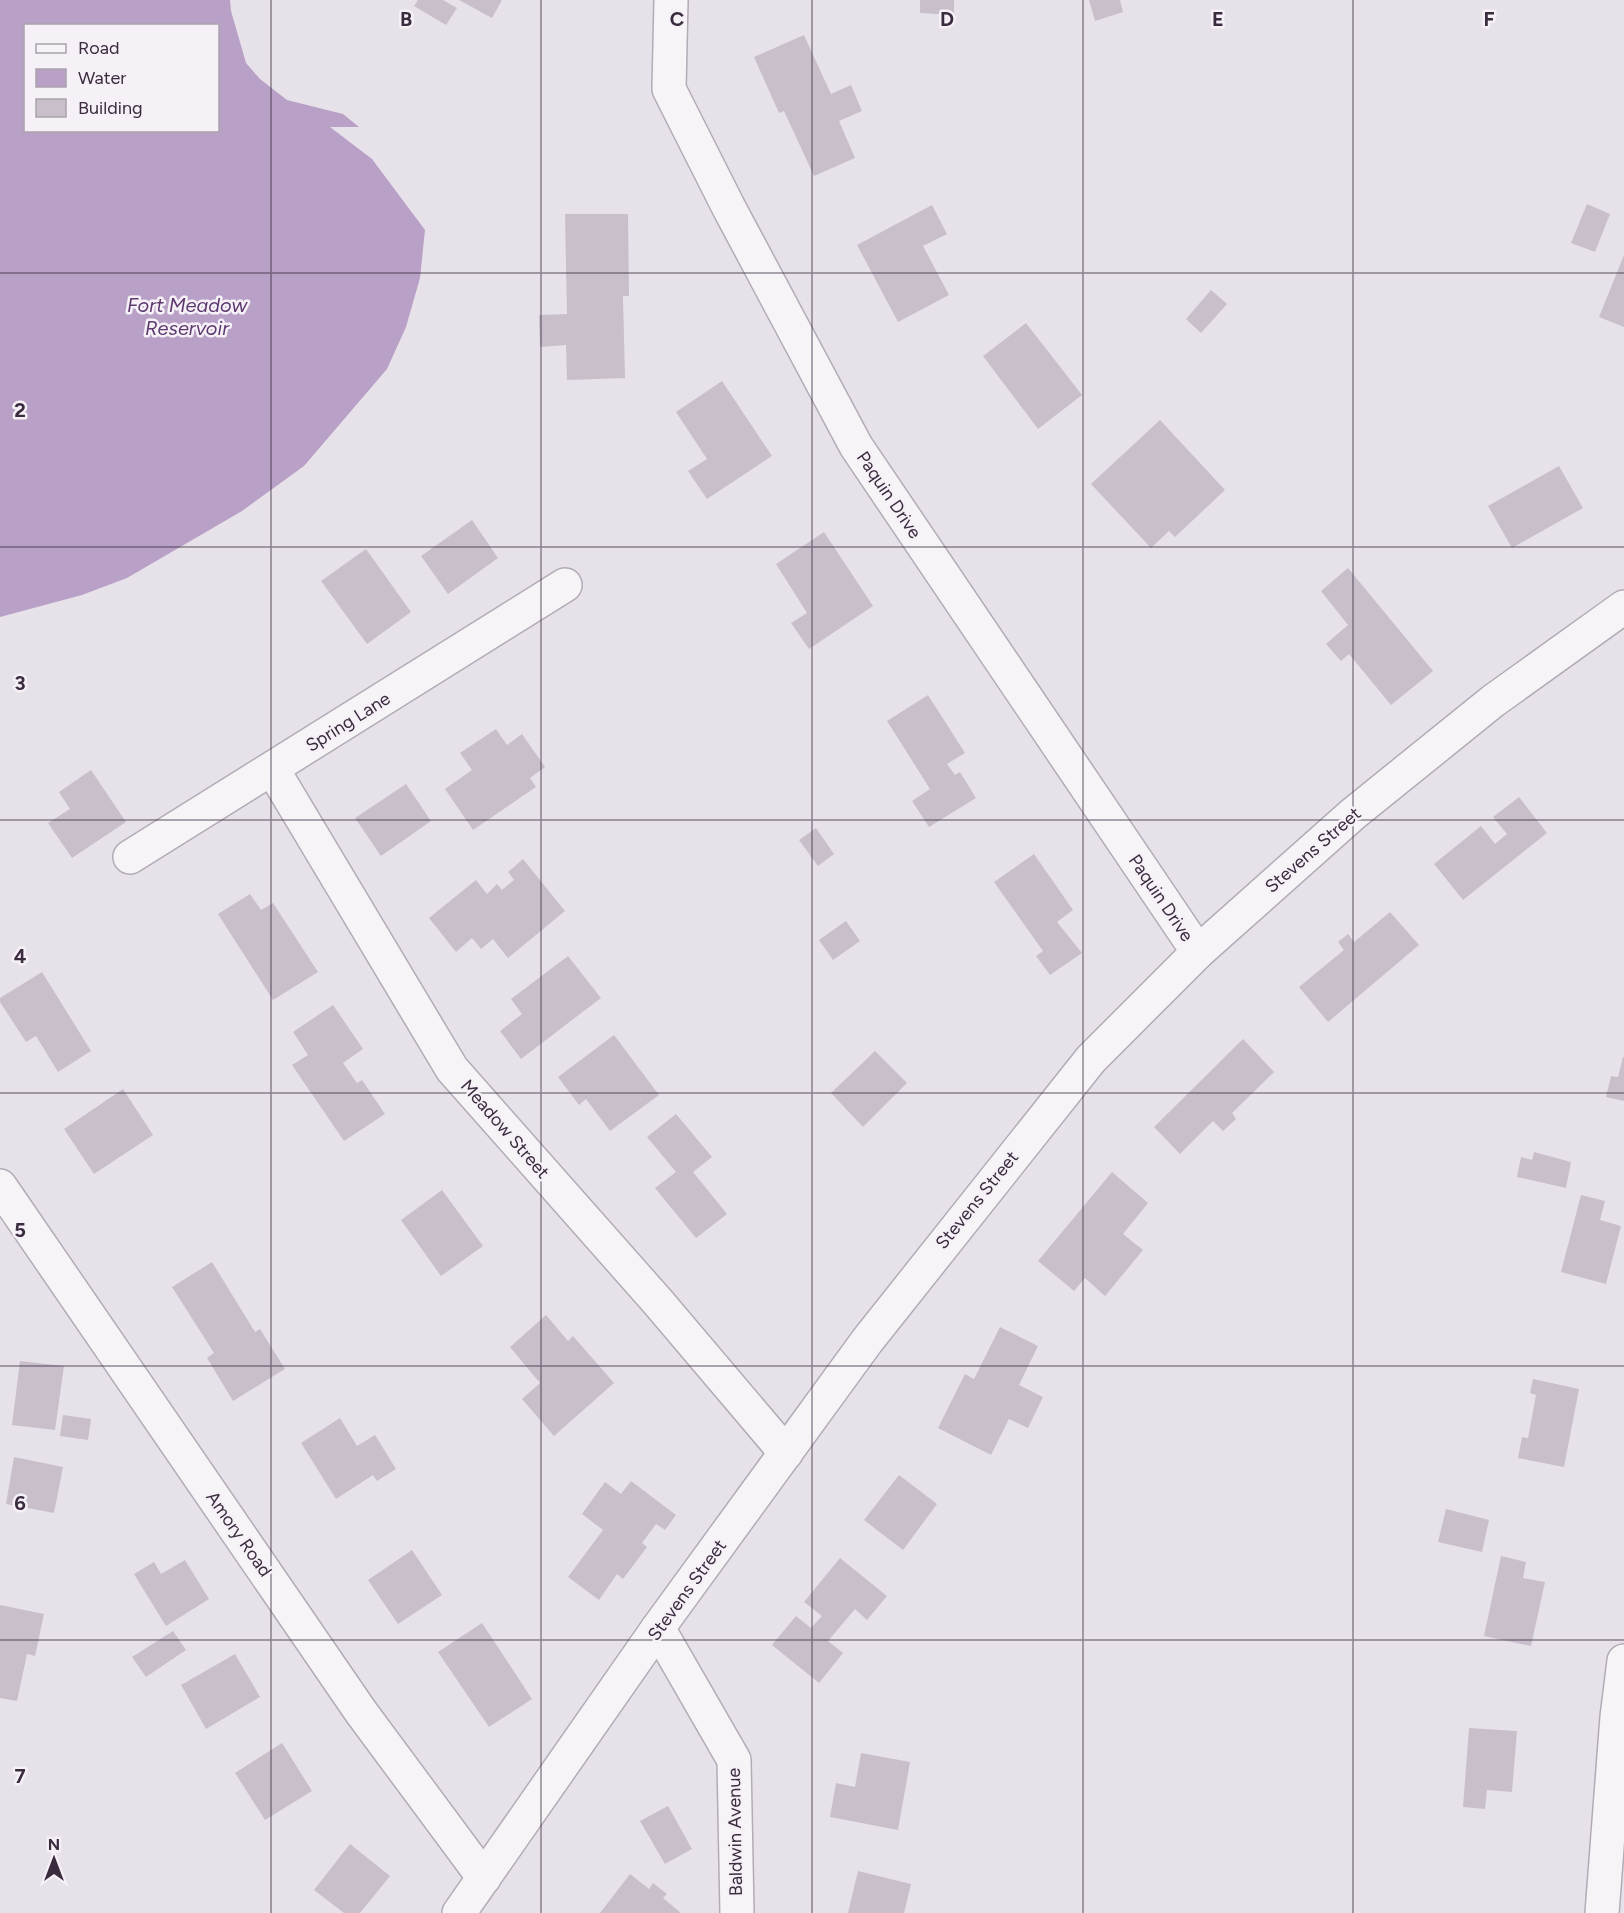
<svg xmlns="http://www.w3.org/2000/svg" width="1624" height="1913" font-family="Figtree,sans-serif">
<style>
.water{fill:#b8a0c6;fill-rule:evenodd}
.building{fill:#c8bfcb}
.lines{fill:none;stroke-linecap:round;stroke-linejoin:round}
.minor-casing{stroke:#b3abb6;stroke-width:36}
.tertiary-casing{stroke:#b3abb6;stroke-width:36}
.minor{stroke:#f7f4f7;stroke-width:33}
.tertiary{stroke:#f7f4f7;stroke-width:33}
.grid{fill:none;stroke:#3b2b3f;stroke-width:1.5;stroke-opacity:0.55}
.labels{text-anchor:middle;dominant-baseline:central;stroke-width:5;stroke-linejoin:round;paint-order:stroke}
.street-label{font-size:18px;fill:#3b2b3f;stroke:#f5f1f6}
.water-label{font-size:20px;font-style:italic;fill:#5e3970;stroke:#f5f1f6}
.grid-label{font-size:20px;text-anchor:middle;font-weight:bold;fill:#3b2b3f;stroke:#f5f1f6;stroke-width:5;stroke-linejoin:round;paint-order:stroke}
</style>
<rect width="100%" height="100%" fill="#e7e2e9"/>
<!-- water -->
<path class="water" d="M0 0H230L231 11 246 63 260 79 287 100 343 114 359 127H330L372 159 425 230 420 278 406 327 387 369 304 466 242 511 127 578 82 595 0 617ZM26 26H218V130H26Z"/>
<!-- building -->
<g class="building">
<path d="M418 0H443L457 8 446 25 414 6Z"/>
<path d="M459 0H502L492 18Z"/>
<path d="M920 0H954V15L920 13Z"/>
<path d="M1089 0H1120L1123 12 1095 21Z"/>
<path d="M804 35 831 94 851 85 862 111 839 121 855 158 814 176 784 111 779 113 754 57Z"/>
<path d="M1587 204 1610 214 1595 252 1571 243Z"/>
<path d="M932 205 947 234 923 246 949 295 898 322 857 245Z"/>
<path d="M565 214H628L629 296H623L625 378 567 380 566 345 540 347 539 315 567 314Z"/>
<path d="M1624 255V327L1599 317Z"/>
<path d="M1211 290 1227 304 1201 333 1186 319Z"/>
<path d="M1026 323 1082 395 1038 429 983 356Z"/>
<path d="M722 381 772 456 707 499 688 471 707 459 676 412Z"/>
<path d="M1160 420 1225 490 1175 537 1169 531 1151 548 1091 484Z"/>
<path d="M1559 466 1583 508 1512 548 1488 506Z"/>
<path d="M472 520 498 558 448 594 421 556Z"/>
<path d="M824 532 873 606 809 649 791 623 807 613 776 564Z"/>
<path d="M366 549 411 612 367 644 321 581Z"/>
<path d="M1348 568 1433 671 1391 705 1349 654 1341 661 1326 644 1348 625 1321 591Z"/>
<path d="M928 695 965 753 947 764 955 775 960 772 976 798 929 827 912 801 930 789 887 721Z"/>
<path d="M496 729 507 745 522 734 545 767 530 778 536 787 473 830 445 789 472 770 460 753Z"/>
<path d="M91 770 126 822 72 858 48 823 70 809 59 792Z"/>
<path d="M406 784 431 821 381 856 355 818Z"/>
<path d="M1519 797 1547 833 1463 900 1434 864 1481 826 1495 844 1507 834 1493 817Z"/>
<path d="M816 828 834 854 818 866 799 840Z"/>
<path d="M1034 854 1073 910 1057 922 1082 953 1050 975 1036 956 1043 951 994 882Z"/>
<path d="M523 859 565 911 508 958 493 939 481 949 472 938 456 952 429 918 476 880 487 894 497 884 502 890 514 880 508 872Z"/>
<path d="M250 894 261 910 273 903 318 972 273 1000 218 914Z"/>
<path d="M1390 912 1419 945 1328 1022 1299 987 1344 950 1338 942 1348 934 1354 942Z"/>
<path d="M846 921 860 941 833 960 819 940Z"/>
<path d="M568 956 601 998 521 1059 500 1031 522 1014 511 999Z"/>
<path d="M42 972 91 1051 58 1072 36 1036 26 1042 0 1002V998Z"/>
<path d="M333 1005 363 1049 343 1063 357 1083 362 1080 385 1114 344 1141 292 1065 308 1055 293 1032Z"/>
<path d="M614 1035 659 1095 610 1131 586 1099 579 1105 558 1077Z"/>
<path d="M1243 1039 1274 1072 1232 1113 1236 1119 1223 1131 1213 1121 1180 1154 1154 1127Z"/>
<path d="M875 1051 907 1083 863 1127 831 1093Z"/>
<path d="M1623 1057H1624V1101L1606 1097 1611 1076 1618 1077Z"/>
<path d="M123 1089 153 1135 94 1174 64 1129Z"/>
<path d="M676 1114 712 1157 693 1172 727 1214 696 1238 655 1188 676 1172 647 1137Z"/>
<path d="M1534 1152 1571 1162 1566 1188 1517 1177 1521 1157 1532 1160Z"/>
<path d="M1112 1172 1148 1203 1123 1234 1143 1250 1105 1296 1085 1278 1074 1291 1038 1261Z"/>
<path d="M442 1190 483 1246 441 1276 401 1220Z"/>
<path d="M1581 1195 1605 1201 1600 1220 1621 1226 1606 1284 1561 1272Z"/>
<path d="M212 1262 255 1332 260 1329 285 1369 233 1401 207 1358 214 1353 172 1287Z"/>
<path d="M546 1315 568 1341 573 1336 614 1383 554 1436 522 1399 540 1383 510 1347Z"/>
<path d="M1000 1327 1038 1346 1019 1385 1043 1397 1028 1428 1009 1419 991 1455 938 1428 965 1374 974 1379Z"/>
<path d="M20 1361 64 1366 55 1430 12 1425Z"/>
<path d="M1533 1379 1579 1389 1564 1467 1518 1458 1522 1437 1528 1438 1536 1395 1530 1393Z"/>
<path d="M63 1415 91 1419 88 1440 60 1436Z"/>
<path d="M340 1418 357 1446 375 1435 396 1469 377 1481 373 1475 336 1499 301 1443Z"/>
<path d="M14 1457 63 1467 54 1513 6 1504Z"/>
<path d="M899 1475 937 1504 903 1550 864 1520Z"/>
<path d="M631 1481 676 1515 665 1530 656 1524 642 1543 647 1547 623 1579 617 1574 599 1600 568 1577 603 1530 582 1514 605 1482 621 1494Z"/>
<path d="M1446 1509 1489 1520 1482 1552 1438 1542Z"/>
<path d="M412 1550 442 1595 398 1624 368 1580Z"/>
<path d="M1501 1556 1526 1562 1523 1578 1545 1582 1531 1646 1484 1636Z"/>
<path d="M840 1558 887 1596 867 1620 855 1609 828 1641 843 1653 819 1683 772 1645 796 1616 811 1628 822 1616 804 1602Z"/>
<path d="M185 1560 209 1599 166 1626 134 1574 154 1562 161 1574Z"/>
<path d="M0 1605 44 1614 35 1656 27 1654 17 1701 0 1698Z"/>
<path d="M482 1623 532 1699 489 1727 438 1652Z"/>
<path d="M173 1631 186 1650 146 1677 132 1657Z"/>
<path d="M235 1654 260 1697 206 1729 181 1685Z"/>
<path d="M1469 1728 1517 1731 1512 1792 1487 1790 1485 1809 1463 1807Z"/>
<path d="M282 1743 312 1791 265 1820 235 1773Z"/>
<path d="M861 1753 910 1762 898 1830 830 1817 836 1783 855 1787Z"/>
<path d="M668 1806 692 1849 665 1864 640 1821Z"/>
<path d="M350 1844 390 1876 360 1913H344L314 1890Z"/>
<path d="M858 1871 911 1884 904 1913H848Z"/>
<path d="M630 1874 649 1889 653 1883 667 1894 663 1898 681 1913H600Z"/>
</g>
<g class="lines">
<defs>
<g id="minor">
<path d="M671 0 669 89 729 208 856 446 1198 952"/>
<path d="M273 770 452 1069 658 1302 786 1453"/>
<path d="M130 857 565 585"/>
<path d="M0 1186 361 1712 484 1878"/>
<path d="M658 1628 734 1760 737 1913"/>
</g>
<g id="tertiary">
<path d="M459 1913 658 1628 867 1341 1091 1059 1198 952 1353 814 1493 701 1624 607"/>
<path d="M1602 1913 1617 1717 1624 1661"/>
</g>
</defs>
<!-- minor casing -->
<use href="#minor" class="minor-casing"/>
<!-- tertiary casing -->
<use href="#tertiary" class="tertiary-casing"/>
<!-- minor -->
<use href="#minor" class="minor"/>
<!-- tertiary -->
<use href="#tertiary" class="tertiary"/>
</g>
<!-- grid -->
<path class="grid" d="M271 0V1913M541 0V1913M812 0V1913M1083 0V1913M1353 0V1913M0 273H1624M0 547H1624M0 820H1624M0 1093H1624M0 1366H1624M0 1640H1624"/>
<g class="labels">
<!-- street labels -->
<g class="street-label">
<text transform="translate(889 495) rotate(56)">Paquin Drive</text>
<text transform="translate(348 722) rotate(-32)">Spring Lane</text>
<text transform="translate(1313 850) rotate(-41)">Stevens Street</text>
<text transform="translate(1161 898) rotate(56)">Paquin Drive</text>
<text transform="translate(505 1129) rotate(49)">Meadow Street</text>
<text transform="translate(977 1200) rotate(-51)">Stevens Street</text>
<text transform="translate(239 1534) rotate(55)">Amory Road</text>
<text transform="translate(687 1590) rotate(-54)">Stevens Street</text>
<text transform="translate(735 1832) rotate(-91)">Baldwin Avenue</text>
</g>
<!-- water labels -->
<g class="water-label">
<text x="187" y="305">Fort Meadow<tspan x="187" dy="23">Reservoir</tspan></text>
</g>
</g>
<g class="grid-label">
<text x="406" y="26">B</text>
<text x="677" y="26">C</text>
<text x="947" y="26">D</text>
<text x="1218" y="26">E</text>
<text x="1489" y="26">F</text>
<text x="20" y="417">2</text>
<text x="20" y="690">3</text>
<text x="20" y="963">4</text>
<text x="20" y="1237">5</text>
<text x="20" y="1510">6</text>
<text x="20" y="1783">7</text>
</g>
<!-- legend -->
<rect x="24" y="24" width="195" height="108" fill="#f5f1f6" stroke="#aba2ad" stroke-width="1.5"/>
<rect x="36" y="44" width="30" height="9" fill="#f7f4f7" stroke="#aba2ad" stroke-width="1.5"/>
<text x="78" y="54" font-size="18" fill="#3b2b3f">Road</text>
<rect x="36" y="69" width="30" height="18" fill="#b8a0c6" stroke="#aba2ad" stroke-width="1.5"/>
<text x="78" y="84" font-size="18" fill="#3b2b3f">Water</text>
<rect x="36" y="99" width="30" height="18" fill="#c8bfcb" stroke="#aba2ad" stroke-width="1.5"/>
<text x="78" y="114" font-size="18" fill="#3b2b3f">Building</text>
<!-- north arrow -->
<g transform="translate(54 1859)" stroke="#f5f1f6" stroke-width="4.5" paint-order="stroke">
<path d="M0-4.5L10 22L0 15L-10 22Z" fill="#3b2b3f"/>
<text y="-9" font-size="16" font-weight="bold" text-anchor="middle" fill="#3b2b3f">N</text>
</g>
</svg>
